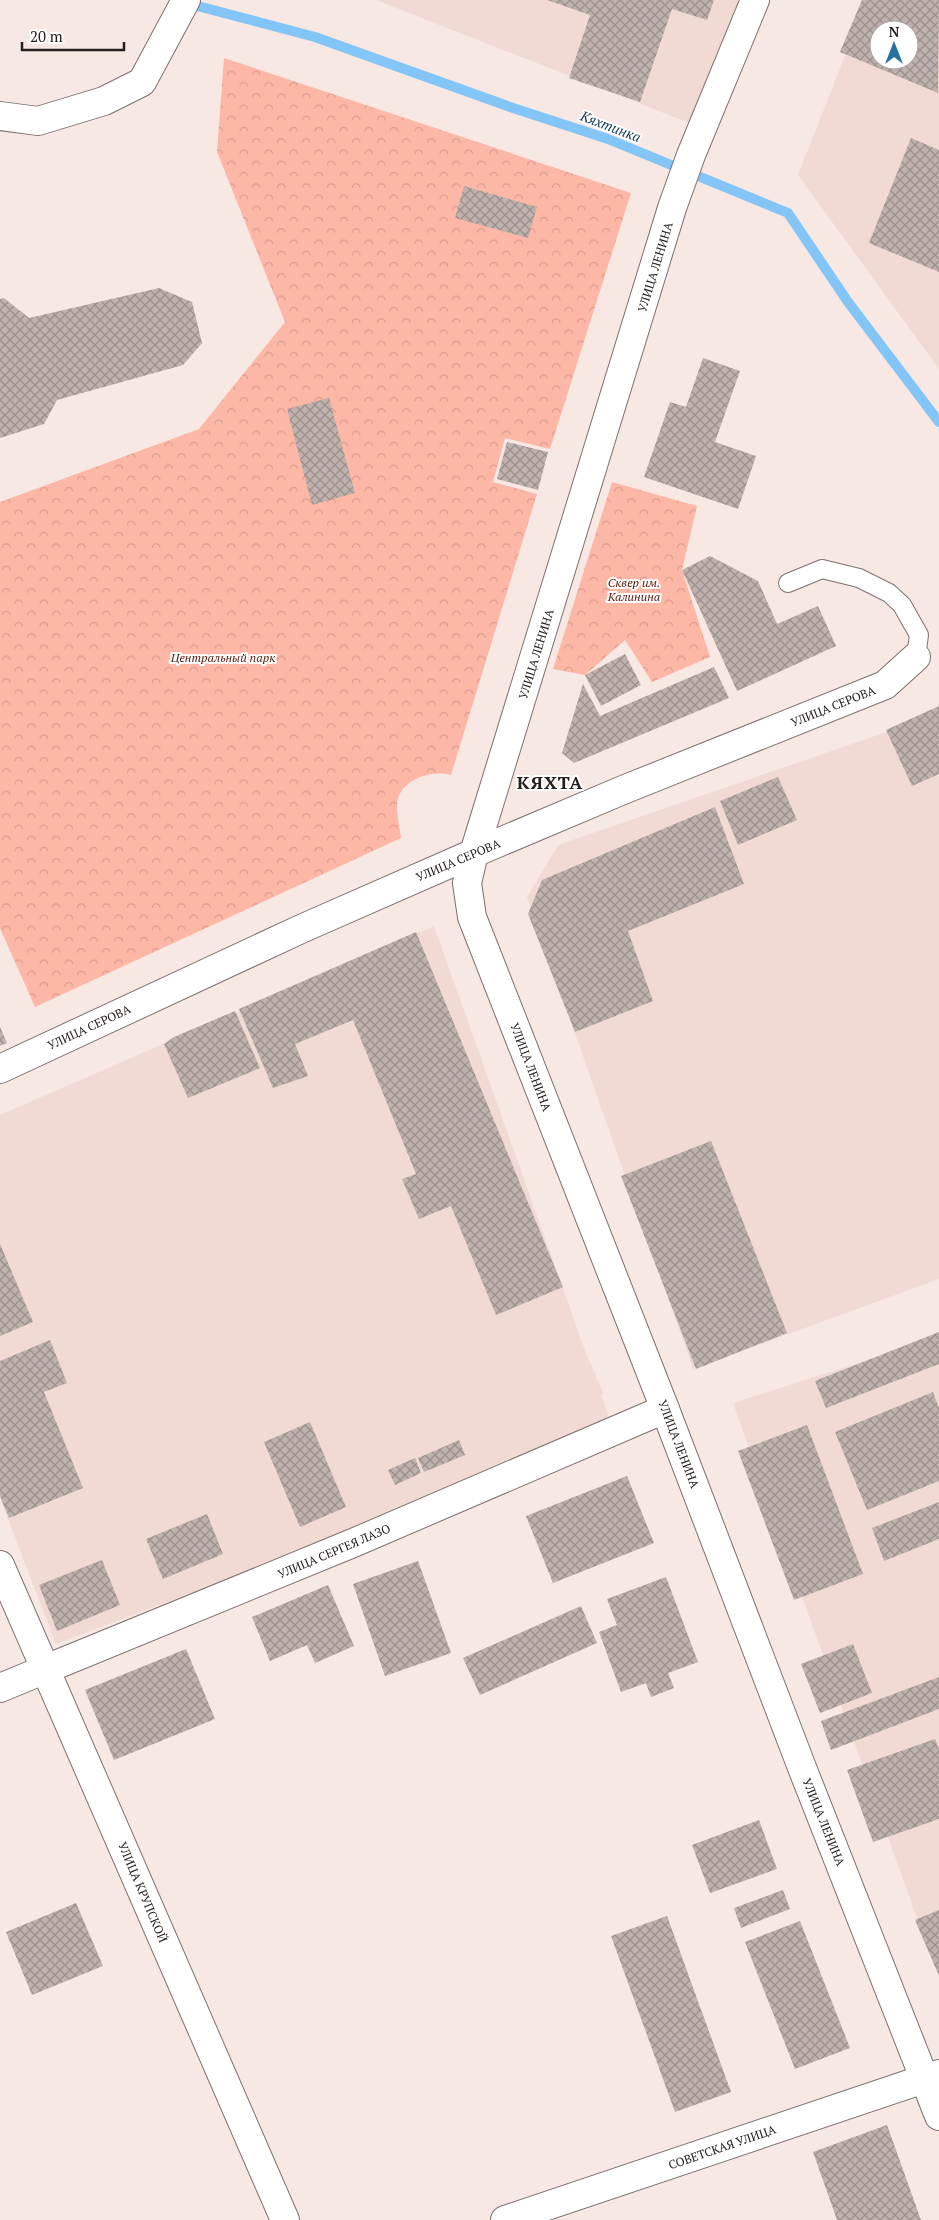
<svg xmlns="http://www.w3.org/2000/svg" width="939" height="2220" font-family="'PT Serif',serif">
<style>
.built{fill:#f1dad4;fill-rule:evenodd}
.park{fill:url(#park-crowns)}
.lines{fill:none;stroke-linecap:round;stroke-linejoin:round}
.stream{stroke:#84c5f7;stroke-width:10}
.building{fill:url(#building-cross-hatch);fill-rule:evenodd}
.lane-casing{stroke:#7d706d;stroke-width:20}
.street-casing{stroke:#7d706d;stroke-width:30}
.secondary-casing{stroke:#7d706d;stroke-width:30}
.lane{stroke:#fff;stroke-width:18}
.street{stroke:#fff;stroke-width:28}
.secondary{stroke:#fff;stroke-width:28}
.labels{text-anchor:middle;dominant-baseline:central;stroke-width:4;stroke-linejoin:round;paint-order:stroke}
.street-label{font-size:12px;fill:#25201e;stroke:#fff}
.park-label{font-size:12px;font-style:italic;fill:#54190c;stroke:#fff}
.water-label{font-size:14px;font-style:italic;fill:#11354e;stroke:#fff}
.district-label{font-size:18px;font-weight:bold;letter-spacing:1px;fill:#25201e;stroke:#fff}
</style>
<defs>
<pattern id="park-crowns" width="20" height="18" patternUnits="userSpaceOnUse" patternTransform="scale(1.25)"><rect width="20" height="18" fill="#fdb7a6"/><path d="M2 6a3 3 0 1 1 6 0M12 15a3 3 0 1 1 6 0" fill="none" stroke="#d99d8e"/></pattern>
<pattern id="building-cross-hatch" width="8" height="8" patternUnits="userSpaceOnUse" patternTransform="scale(1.25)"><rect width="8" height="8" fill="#bfb1ad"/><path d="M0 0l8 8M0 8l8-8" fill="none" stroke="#9b908c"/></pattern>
</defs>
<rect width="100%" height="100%" fill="#f7e8e4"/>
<!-- built -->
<g class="built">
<path d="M376 0H741L689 123Z"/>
<path d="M867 0H939V369L798 175ZM879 30H909V60H879Z"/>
<path d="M939 714V1279L693 1369 527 897 558 845Z"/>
<path d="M434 926 587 1356 604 1394 601 1395 615 1433 56 1644 0 1498V1115Z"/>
<path d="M939 1337V1955L918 1921 733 1403Z"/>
</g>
<!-- park -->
<g class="park">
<path d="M224 58 631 193 550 449 505 438 493 482 537 494 451 775C430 769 397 781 397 806 397 817 400 828 401 838L35 1007 0 928V502L199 429 285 322 217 152Z"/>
<path d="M612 482 697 506 682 570 710 657 652 682 625 640 585 675 553 669Z"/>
</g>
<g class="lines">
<!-- stream -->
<path class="stream" d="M186 3 315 37 513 108 608 139 788 213 848 302 939 422"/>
</g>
<!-- building -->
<g class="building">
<path d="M547 0H714L707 20 672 9 640 102 569 78 590 15Z"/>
<path d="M862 0H939L938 93 840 52ZM879 30H909V60H879Z"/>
<path d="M911 138 939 150V272L869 243Z"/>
<path d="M464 186 537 207 528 238 455 218Z"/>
<path d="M159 288 192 302 202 343 183 365 57 400 44 424 0 438V299L4 298 29 318Z"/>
<path d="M703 358 740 371 715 442 756 456 738 509 644 477 670 402 686 407Z"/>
<path d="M329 398 355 493 312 505 287 409Z"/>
<path d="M507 442 548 452 538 490 497 479Z"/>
<path d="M710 556 758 581 777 624 818 606 836 646 737 691 682 570Z"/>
<path d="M625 654 641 685 601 706 585 675Z"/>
<path d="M714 667 729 698 574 763 562 753 583 684 600 716Z"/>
<path d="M939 706V774L912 786 886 730Z"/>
<path d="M778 777 797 820 738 845 720 801Z"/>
<path d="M715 807 744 884 628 931 653 1001 575 1032 528 914 542 880Z"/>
<path d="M416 932 563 1287 496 1315 451 1206 419 1219 402 1179 416 1174 353 1020 295 1044 308 1076 273 1088 239 1009Z"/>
<path d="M235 1011 260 1068 188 1098 164 1044 174 1037Z"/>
<path d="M0 1027 7 1043 0 1046Z"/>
<path d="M711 1141 787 1333 696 1369 621 1176Z"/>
<path d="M0 1244 33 1322 0 1336Z"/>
<path d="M939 1332V1364L826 1408 815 1381Z"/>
<path d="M50 1340 67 1383 44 1392 83 1488 9 1518 0 1496V1361Z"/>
<path d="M933 1392 939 1408V1481L867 1510 835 1432Z"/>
<path d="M310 1422 346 1507 300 1527 264 1442Z"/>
<path d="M807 1425 863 1574 794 1600 738 1451Z"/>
<path d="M459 1440 465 1455 424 1472 418 1458Z"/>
<path d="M415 1458 421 1473 395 1485 388 1470Z"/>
<path d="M627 1476 654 1543 553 1583 526 1516Z"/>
<path d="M939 1502V1539L884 1561 872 1528Z"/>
<path d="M207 1514 223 1554 163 1579 146 1539Z"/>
<path d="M102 1560 120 1605 57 1631 39 1585Z"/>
<path d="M418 1561 451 1653 385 1676 353 1584Z"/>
<path d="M666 1577 698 1662 668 1673 674 1688 651 1697 646 1683 621 1692 599 1632 617 1625 607 1599Z"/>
<path d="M328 1585 354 1646 315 1663 307 1645 270 1661 252 1617Z"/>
<path d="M581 1606 597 1643 480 1695 463 1658Z"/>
<path d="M853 1644 872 1693 820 1713 801 1664Z"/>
<path d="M186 1649 215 1719 114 1760 85 1690Z"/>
<path d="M939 1677V1709L831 1750 821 1721Z"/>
<path d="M935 1739 939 1749V1819L873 1842 847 1770Z"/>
<path d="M759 1820 777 1869 710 1893 692 1845Z"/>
<path d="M783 1890 790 1909 741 1928 734 1908Z"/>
<path d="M76 1903 103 1966 32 1995 6 1932Z"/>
<path d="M939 1910V1976L915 1920Z"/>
<path d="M667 1916 731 2092 675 2112 611 1936Z"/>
<path d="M800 1921 850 2048 795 2069 745 1942Z"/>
<path d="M887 2125 921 2220H837L813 2152Z"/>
</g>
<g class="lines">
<defs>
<path id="lane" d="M788 583 822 569 859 578 889 593 902 605 919 635 916 657"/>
<g id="street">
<path d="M474 853 623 790 885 685 916 657"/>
<path d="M0 1688 46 1669"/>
<path d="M505 2220 939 2074"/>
</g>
<g id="secondary">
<path d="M755 0 691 155 672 208 474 853 467 883 472 917 665 1409 801 1765 939 2116"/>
<path d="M0 116 38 121 104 101 142 82 186 0"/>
<path d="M0 1069 301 929 474 853"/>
<path d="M0 1565 285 2220"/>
<path d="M46 1669 353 1543 665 1409"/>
</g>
</defs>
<!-- lane casing -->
<use href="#lane" class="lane-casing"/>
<!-- street casing -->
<use href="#street" class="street-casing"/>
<!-- secondary casing -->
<use href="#secondary" class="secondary-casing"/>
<!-- lane -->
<use href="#lane" class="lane"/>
<!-- street -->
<use href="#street" class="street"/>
<!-- secondary -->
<use href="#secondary" class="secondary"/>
</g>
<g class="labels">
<!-- street labels -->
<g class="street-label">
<text transform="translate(655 267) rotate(-73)">УЛИЦА ЛЕНИНА</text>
<text transform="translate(536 654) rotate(-73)">УЛИЦА ЛЕНИНА</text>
<text transform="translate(833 706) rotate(-22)">УЛИЦА СЕРОВА</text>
<text transform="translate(458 860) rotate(-23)">УЛИЦА СЕРОВА</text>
<text transform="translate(89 1027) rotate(-25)">УЛИЦА СЕРОВА</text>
<text transform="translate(531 1067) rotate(69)">УЛИЦА ЛЕНИНА</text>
<text transform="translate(679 1444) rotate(69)">УЛИЦА ЛЕНИНА</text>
<text transform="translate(334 1551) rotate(-23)">УЛИЦА СЕРГЕЯ ЛАЗО</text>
<text transform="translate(824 1822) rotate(68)">УЛИЦА ЛЕНИНА</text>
<text transform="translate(143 1892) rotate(67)">УЛИЦА КРУПСКОЙ</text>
<text transform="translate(722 2147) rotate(-19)">СОВЕТСКАЯ УЛИЦА</text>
</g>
<!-- park labels -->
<g class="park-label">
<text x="634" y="582">Сквер им.<tspan x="634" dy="14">Калинина</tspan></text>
<text x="223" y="657">Центральный парк</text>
</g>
<!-- water labels -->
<g class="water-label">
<text transform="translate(611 126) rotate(21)">Кяхтинка</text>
</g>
<!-- district labels -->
<g class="district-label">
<text x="550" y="782">КЯХТА</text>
</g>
</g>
<!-- north arrow -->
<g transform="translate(894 45)"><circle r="24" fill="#ffffff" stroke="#a8a6a5"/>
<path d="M0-4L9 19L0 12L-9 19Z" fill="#2570a3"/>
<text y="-8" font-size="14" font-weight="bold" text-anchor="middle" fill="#25201e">N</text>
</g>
<!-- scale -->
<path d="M22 42v8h102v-8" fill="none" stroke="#25201e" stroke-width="2.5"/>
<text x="30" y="42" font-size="15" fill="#25201e" stroke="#ffffff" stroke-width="4" paint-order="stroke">20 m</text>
</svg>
